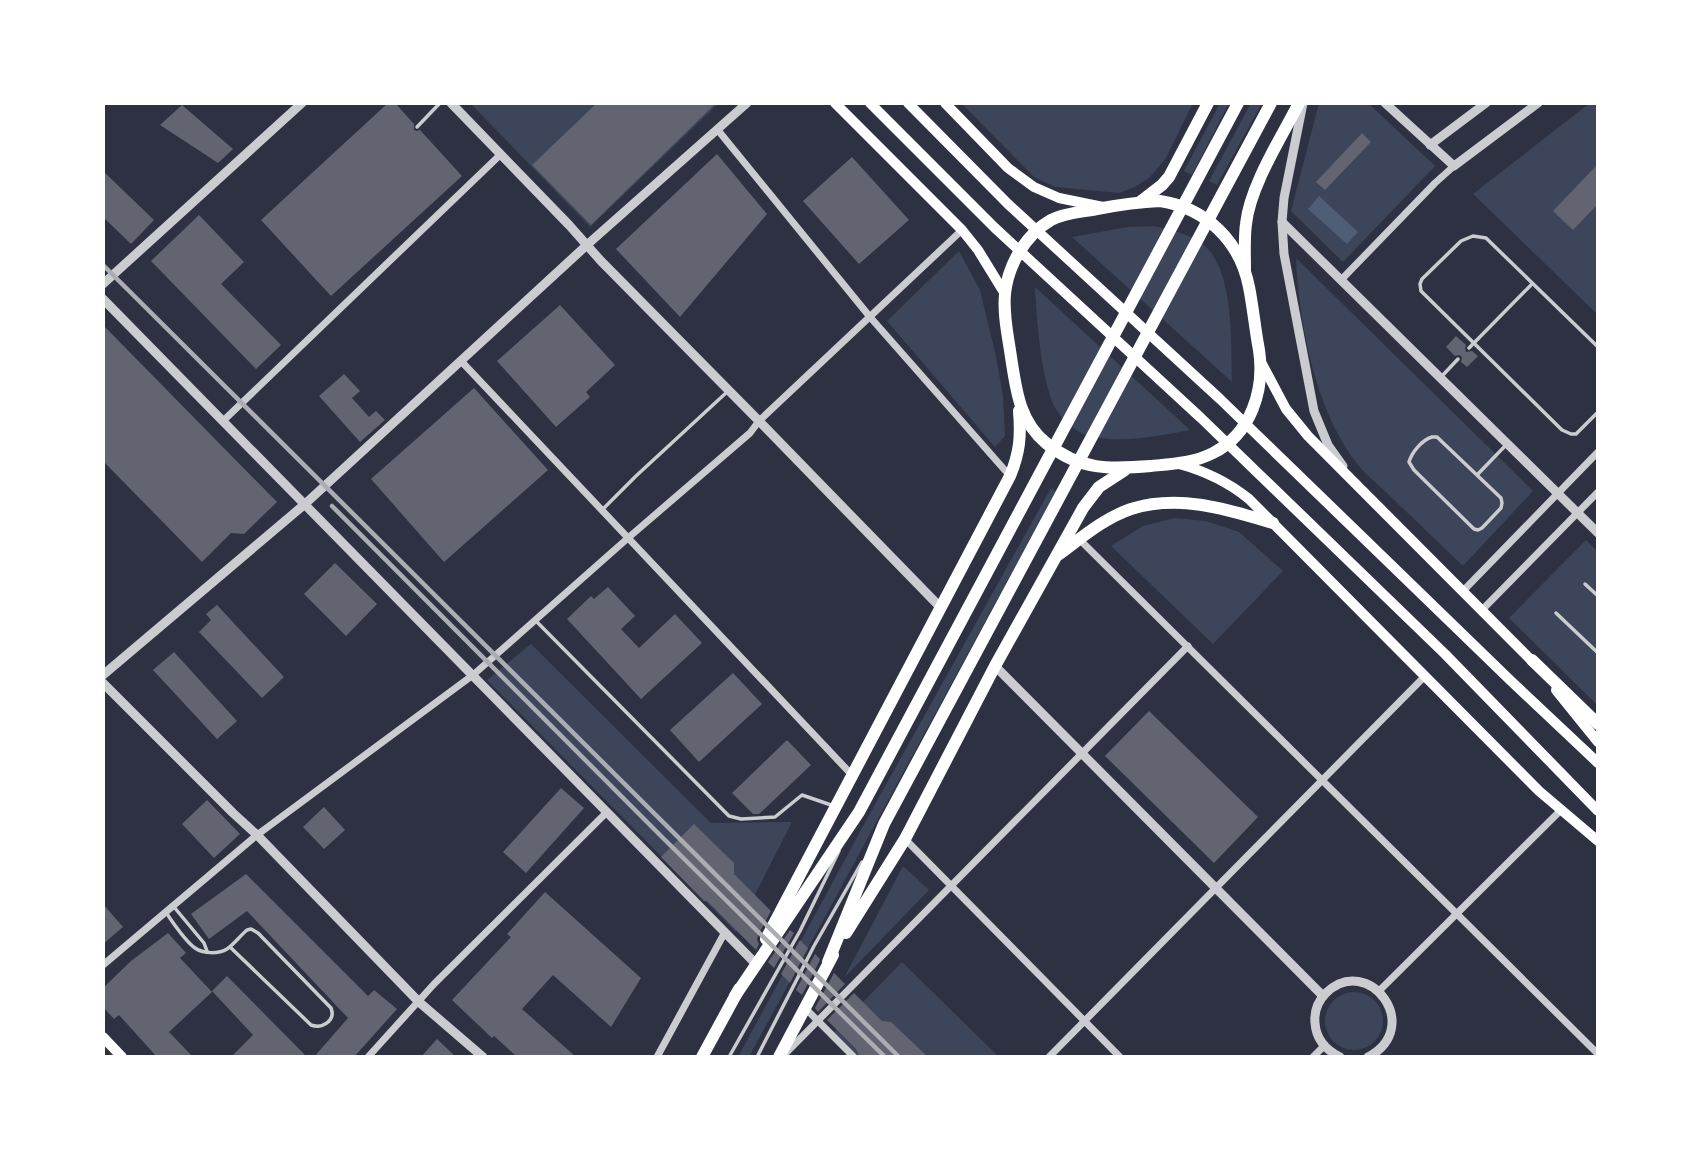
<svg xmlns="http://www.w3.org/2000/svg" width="1701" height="1160" font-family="'Fira Sans Condensed',sans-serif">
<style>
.green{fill:#3c4559}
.water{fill:#4f5d75}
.building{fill:#626471}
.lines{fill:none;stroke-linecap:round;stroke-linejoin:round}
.service{stroke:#caccd0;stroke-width:3.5}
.minor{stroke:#caccd0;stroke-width:7}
.tertiary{stroke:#caccd0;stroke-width:9}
.secondary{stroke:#fff;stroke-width:10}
.primary{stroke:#fff;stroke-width:12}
.trunk{stroke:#fff;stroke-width:12}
.rail{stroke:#abadb3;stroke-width:4.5}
</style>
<rect width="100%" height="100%" fill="#2d3142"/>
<!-- green -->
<g class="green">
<path d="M470 103H719L590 227Z"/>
<path d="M961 103H1193L1166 158 1150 177 1135 187 1119 193 1055 187 1034 177Z"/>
<path d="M1220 103H1229L1192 175 1184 171Z"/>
<path d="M1251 103H1262L1217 185 1209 181Z"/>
<path d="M1319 103H1368L1435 166 1343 262 1291 211Z"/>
<path d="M1590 103H1598V315L1473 194Z"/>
<path d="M1153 226C1171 230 1194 234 1208 249 1234 277 1231 345 1232 382L1072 237 1128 227Z"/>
<path d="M959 251 980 290 996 356 1003 396 1005 436 995 447 887 321Z"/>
<path d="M1296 258 1533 491 1463 566C1438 542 1414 519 1389 495 1378 484 1364 474 1355 461 1315 408 1299 324 1296 258Z"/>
<path d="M1035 287 1190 430C1159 436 1125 443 1093 437 1077 434 1060 419 1053 404 1040 370 1037 323 1035 287Z"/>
<path d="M1051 488 1056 491 749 1057H738L868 817Z"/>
<path d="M1175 518 1206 521 1239 532 1283 571 1213 644 1111 546 1143 526Z"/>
<path d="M1586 540 1598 552V706L1509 618Z"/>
<path d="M531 644 711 823 792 822 736 932 487 680Z"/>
<path d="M903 866 929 890 844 978Z"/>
<path d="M902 962 999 1057H859L834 1032Z"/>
<circle cx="1354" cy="1021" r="29"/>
</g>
<!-- water -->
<path class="water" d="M1319 196 1358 232 1347 244 1308 209Z"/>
<!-- building -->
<g class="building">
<path d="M388 103H395L414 124V130L417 131 420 130 462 176 331 296 261 220Z"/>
<path d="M597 103H716L591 225 532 165Z"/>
<path d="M182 105 233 149 218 163 160 125Z"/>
<path d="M1362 133 1371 142 1325 190 1316 182Z"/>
<path d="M717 154 767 214 680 317 616 249Z"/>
<path d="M852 157 909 220 859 264 803 201Z"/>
<path d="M1598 164V204L1573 230 1553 211Z"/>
<path d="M103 171 154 220 131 244 103 217Z"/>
<path d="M199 215 244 262 221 284 281 345 256 369 151 261Z"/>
<path d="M560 305 615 365 586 392 590 397 556 427 497 361Z"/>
<path d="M103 325 277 502 244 534 231 533 202 562 103 461Z"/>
<path d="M1456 336 1466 345 1465 348 1466 352 1472 351 1478 356 1467 367 1461 362 1462 358 1460 355 1455 356 1446 347Z"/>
<path d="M344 374 360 391 352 398 369 417 376 411 385 420 360 442 319 396Z"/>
<path d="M474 388 548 470 444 562 371 479Z"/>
<path d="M335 563 377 604 346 636 304 594Z"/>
<path d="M608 587 635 616 621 629 639 648 675 614 702 643 641 699 567 619 591 596 594 599Z"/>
<path d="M217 605 284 677 262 698 199 632 211 620 206 614Z"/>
<path d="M174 652 237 721 217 739 153 670Z"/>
<path d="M733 673 762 704 699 762 670 730Z"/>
<path d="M1149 711 1258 817 1214 863 1105 756Z"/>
<path d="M787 740 811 765 759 814H753L732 793Z"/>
<path d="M561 788 584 808 526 873 503 852Z"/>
<path d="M207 800 240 834 214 858 182 824Z"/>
<path d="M324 807 345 830 324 849 303 827Z"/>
<path d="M694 824 734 863V874L771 911 758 935 757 940 759 944 756 950 707 901H704L661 857Z"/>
<path d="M246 874 368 996 374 990 397 1009 354 1057H314L348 1018 247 911 209 939 191 914Z"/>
<path d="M545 892 641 978 611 1027 553 975 522 1009 576 1057H517L494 1036 492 1038 452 1000 511 937 507 934Z"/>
<path d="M103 904 123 927 103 944Z"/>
<path d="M790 930 794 933 774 968 768 962Z"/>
<path d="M168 933 186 953 180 958 212 992 169 1032 193 1057H157L119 1015 114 1019 103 1007V988L131 961Z"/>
<path d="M800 940 808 948 790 983 781 974Z"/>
<path d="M815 954 820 959 819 962 802 995 796 990Z"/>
<path d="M834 973 845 984 818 1012 815 1008Z"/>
<path d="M227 976 307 1057H231L253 1035 212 991Z"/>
<path d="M854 993 882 1021 891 1022 928 1057H860L856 1049 827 1020Z"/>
<path d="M437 1039 456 1057H421Z"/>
</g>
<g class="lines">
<!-- service -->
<g class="service">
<path d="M417 127 440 103"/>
<path d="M1598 347 1486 238 1473 236 1461 241 1422 279 1420 284 1421 291 1562 430 1571 434H1576L1598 412"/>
<path d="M1469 348 1532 284"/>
<path d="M1442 376 1458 359"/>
<path d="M1432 437H1437L1501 498 1502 503 1501 508 1482 528 1478 530 1474 529 1414 470 1409 462C1412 452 1422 440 1432 437Z"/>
<path d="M1477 475 1506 445"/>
<path d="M603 509 636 476 727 392"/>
<path d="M1585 584 1598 596"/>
<path d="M1556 613 1598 653"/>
<path d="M535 620 729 816 741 819 775 817 802 795 834 806"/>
<path d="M174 907 204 943 207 951"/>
<path d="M167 914C174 924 185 941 195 948 203 954 219 954 227 949 234 944 240 936 247 930L251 929 258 933 331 1008C336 1021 322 1029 311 1025L230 947"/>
<path d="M729 1057 800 931 839 851"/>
<path d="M757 1057 814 946 862 862"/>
</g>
<!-- minor -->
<g class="minor">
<path d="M717 129 870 317 1010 476"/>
<path d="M1341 280 1435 183 1454 166"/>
<path d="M461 361 852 775"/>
<path d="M223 421 500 155"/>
<path d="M1079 539 1598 1054"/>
<path d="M1463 591 1598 452"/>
<path d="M1482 610 1598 492"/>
<path d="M905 839 1120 1057"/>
<path d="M103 965 257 835 473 675 628 538 750 433 759 421 962 230"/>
<path d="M1379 991 1561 810"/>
<path d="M805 1008 854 1057"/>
<path d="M783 1056 1188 646"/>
<path d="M368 1057 434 984 607 812"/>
<path d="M657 1057 725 932"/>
<path d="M1049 1057 1425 676"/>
<path d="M1313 1057 1324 1046"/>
</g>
<!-- tertiary -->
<g class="tertiary">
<path d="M451 103 569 225 601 261 759 421 941 608"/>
<path d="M1303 103 1284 198 1282 222 1284 254 1314 411 1328 445 1343 466"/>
<path d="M1385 103 1454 166 1538 103"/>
<path d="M1430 145 1486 103"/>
<path d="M1282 222 1598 533"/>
<path d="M103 284 302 103"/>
<path d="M103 299 754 962"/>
<path d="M995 666 1323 996"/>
<path d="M103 675 305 504 588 244 747 103"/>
<path d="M103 683 233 813 257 835 419 1002 483 1057"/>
<path d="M1340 1057C1326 1050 1316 1039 1315 1023 1314 1012 1318 1001 1326 993 1368 952 1425 1027 1368 1057"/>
</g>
<!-- secondary -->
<g class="secondary">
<path d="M835 103 962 230 978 250 1005 294"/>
<path d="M870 103 995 228 1201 418 1445 654 1598 811"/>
<path d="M908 103 1008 204 1220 399 1511 681 1598 763"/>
<path d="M945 103 1008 168 1034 187 1059 198 1103 207"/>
<path d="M1261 362 1286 409 1308 436 1535 664"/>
<path d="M1179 464C1205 471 1228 482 1249 499L1539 791 1598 841"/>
<path d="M1556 690 1598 742"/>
<path d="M103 1037 122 1057"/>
</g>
<!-- primary -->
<g class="primary">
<path d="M1160 201C1206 208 1240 241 1249 287 1253 307 1255 329 1259 350 1265 390 1251 434 1213 453 1194 463 1172 464 1151 466 1110 469 1080 471 1046 443 1019 421 1016 389 1011 357 1008 336 1003 315 1005 294 1008 265 1025 235 1051 220 1064 213 1082 212 1097 209 1118 205 1138 202 1160 201Z"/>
<path d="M1140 202 1162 185 1169 177 1208 103"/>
<path d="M1245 269C1245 254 1244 239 1246 224 1250 186 1281 138 1299 103"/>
<path d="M1058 555C1080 539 1104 518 1131 509 1179 494 1226 509 1273 523"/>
<path d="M846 933 905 839 995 666 1083 508 1099 487 1125 470"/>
<path d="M766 939 1010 476C1020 452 1021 436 1019 411"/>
<path d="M828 962 884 824 1271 103"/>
<path d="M735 996 859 812 1238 103"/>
<path d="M702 1057 739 989"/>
<path d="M779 1057 833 955"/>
</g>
<!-- trunk -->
<path class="trunk" d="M1532 660 1598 724"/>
<!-- rail -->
<g class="rail">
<path d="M103 265 899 1057"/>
<path d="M332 506 664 839 885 1057"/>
</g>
</g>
<!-- border -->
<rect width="1701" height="1160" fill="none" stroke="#ffffff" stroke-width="210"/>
</svg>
